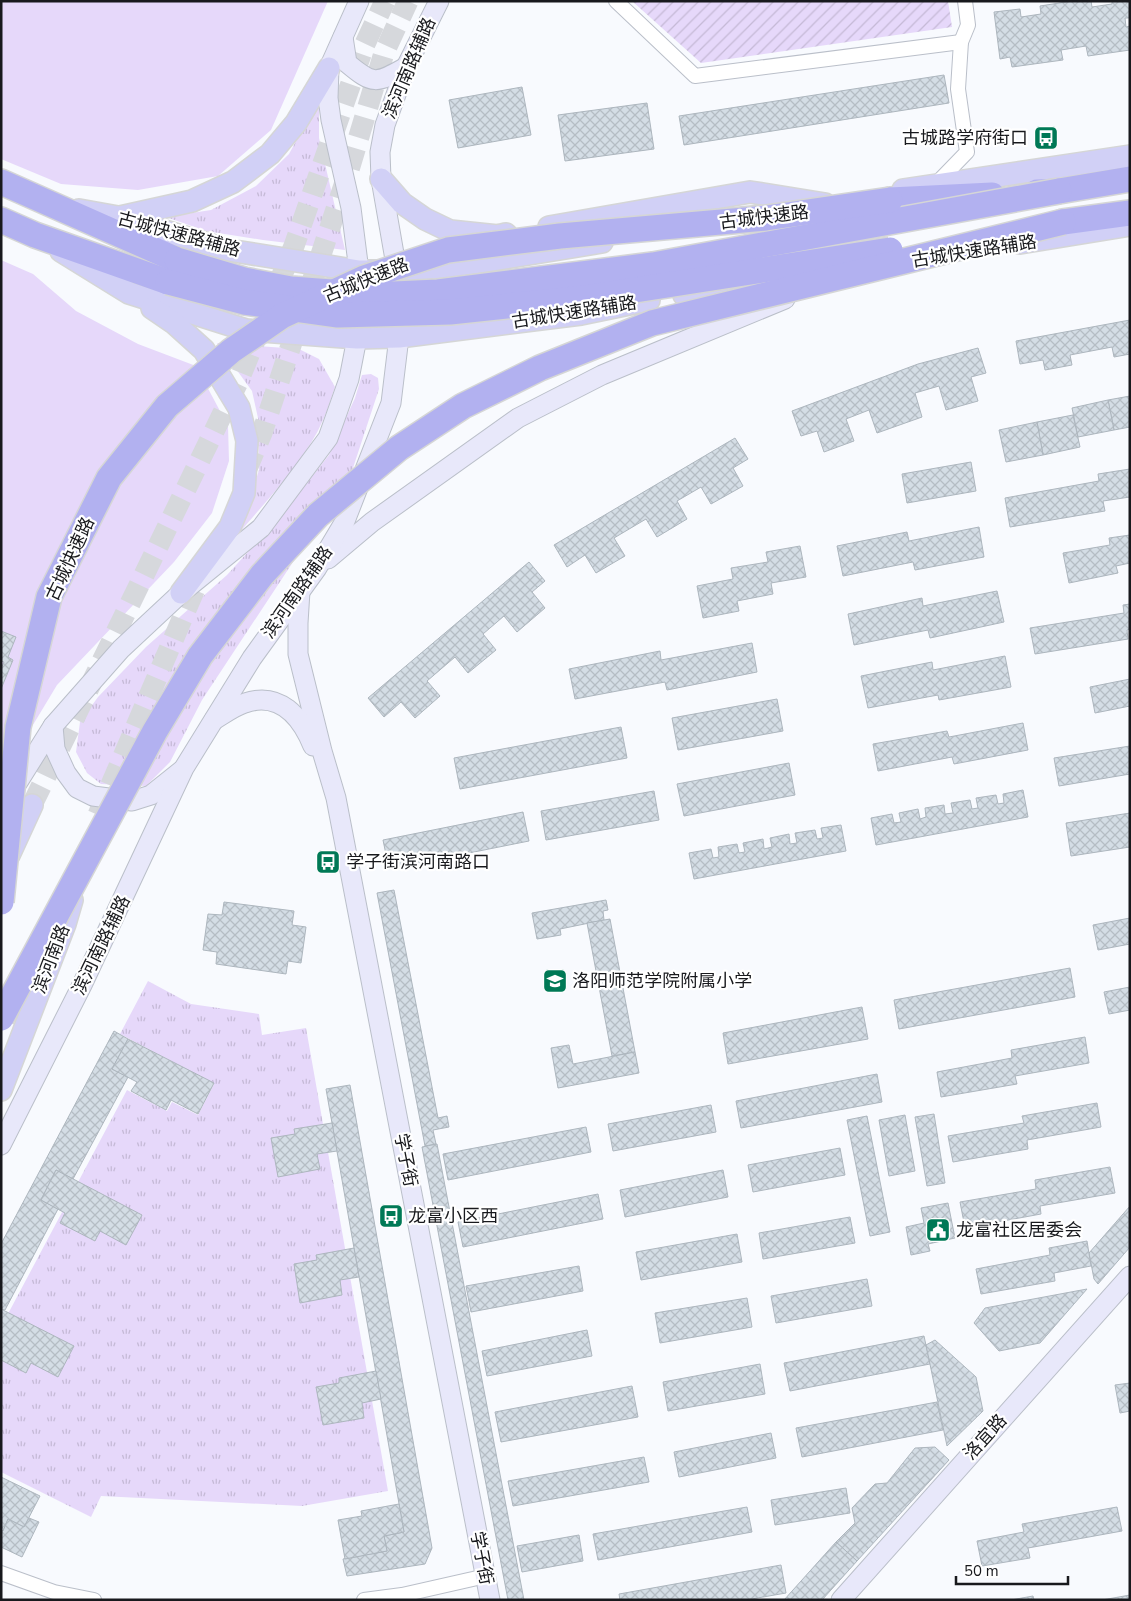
<svg xmlns="http://www.w3.org/2000/svg" width="1131" height="1601" font-family="'Nunito Sans','Noto Sans SC',sans-serif">
<style>
.grass{fill:url(#grass-tufts)}
.park{fill:#e6d8fa}
.garden{fill:url(#garden-furrows)}
.building{fill:url(#building-cross-hatch);stroke:#adb6be}
.lines{fill:none;stroke-linecap:round;stroke-linejoin:round}
.primary-tunnel{stroke:#d6d8dc;stroke-width:21;stroke-dasharray:21 11;stroke-linecap:butt}
.street-casing{stroke:#babfc9;stroke-width:16}
.secondary-casing{stroke:#babfc9;stroke-width:21}
.primary-casing{stroke:#d5d6d6;stroke-width:24}
.highway-casing{stroke:#d5d6d6;stroke-width:28}
.street{stroke:#fff;stroke-width:14}
.secondary{stroke:#e8e8fa;stroke-width:19}
.primary{stroke:#d1d0f6;stroke-width:21}
.highway{stroke:#b2b1f0;stroke-width:25}
.highway-bridge-casing{stroke:#d5d6d6;stroke-width:28;stroke-linecap:butt}
.highway-bridge{stroke:#b2b1f0;stroke-width:25}
.labels{text-anchor:middle;dominant-baseline:central;stroke-width:4.5;stroke-linejoin:round;paint-order:stroke}
.street-label{font-size:18px;fill:#18191d;stroke:#fff}
.poi-label{font-size:18px;fill:#18191d;stroke:#fff;text-anchor:start}
</style>
<defs>
<pattern id="grass-tufts" width="24" height="20" patternUnits="userSpaceOnUse" patternTransform="scale(1.25)"><rect width="24" height="20" fill="#e6d8fa"/><path d="M3 7l-1-3M5 7V3M7 7l1-3M15 17l-1-3M17 17v-4M19 17l1-3" fill="none" stroke="#c5b9d6"/></pattern>
<pattern id="garden-furrows" width="10" height="10" patternUnits="userSpaceOnUse" patternTransform="scale(1.25)"><rect width="10" height="10" fill="#e6d8fa"/><path d="M-1 1l2-2M0 10L10 0M9 11l2-2" fill="none" stroke="#c5b9d6"/></pattern>
<pattern id="building-cross-hatch" width="8" height="8" patternUnits="userSpaceOnUse" patternTransform="scale(1.25)"><rect width="8" height="8" fill="#d4dde5"/><path d="M0 0l8 8M0 8l8-8" fill="none" stroke="#b5bdc4"/></pattern>
</defs>
<rect width="100%" height="100%" fill="#f8fafe"/>
<!-- grass -->
<g class="grass">
<path d="M319 99V138L345 250 263 240 206 231 166 217 211 210 256 186 289 154Z"/>
<path d="M217 343 299 349 319 359 335 387C331 398 328 409 323 420 304 464 263 504 232 541L245 514 259 470 258 418 252 391Z"/>
<path d="M371 374 378 378 379 389 351 474 202 700 170 762 146 786 101 784 87 773 76 752 80 722 98 697 146 647 227 575 286 510 329 455 355 398 362 375Z"/>
<path d="M148 981 191 1004 259 1014 262 1035 306 1028 388 1491 302 1506 101 1496 91 1517 1 1472V1327L127 1090 167 1111 172 1102 198 1115 214 1084 120 1034Z"/>
</g>
<!-- park -->
<g class="park">
<path d="M1 1H328L271 130 218 176 138 190 61 184 1 159Z"/>
<path d="M1 260 33 274 76 311 138 344 196 366 228 426 229 461 212 513 174 562 57 685 1 778Z"/>
</g>
<!-- garden -->
<path class="garden" d="M632 1H948L952 27 701 63Z"/>
<!-- building -->
<g class="building">
<path d="M1072 1H1091L1092 7 1112 4V1H1130V18H1125L1126 27 1130 26V50L1088 56 1086 46 1061 50 1063 60 1012 67 1010 57 1000 59 994 12 1020 9 1021 17 1041 14 1040 6Z"/>
<path d="M944 75 949 103 684 145 679 116Z"/>
<path d="M522 87 531 135 458 148 449 100Z"/>
<path d="M647 103 654 149 565 161 558 115Z"/>
<path d="M1130 320V354L1114 357 1112 347 1070 355 1072 365 1045 370 1043 360 1020 364 1016 341Z"/>
<path d="M978 348 986 373 971 377 978 401 946 410 939 386 915 393 922 417 877 433 869 410 846 419 854 441 824 452 817 431 801 436 792 411 918 364Z"/>
<path d="M1130 396V427L1114 430 1108 400Z"/>
<path d="M1108 400 1114 430 1078 437 1072 408Z"/>
<path d="M1073 415 1080 447 1043 455 1037 422Z"/>
<path d="M1037 422 1043 455 1006 462 999 430Z"/>
<path d="M735 438 748 459 733 468 743 486 711 504 701 487 677 501 687 519 657 537 646 519 614 538 625 556 596 573 585 555 567 567 554 545Z"/>
<path d="M971 462 976 491 907 503 902 474Z"/>
<path d="M1130 469V497L1103 501 1105 511 1010 527 1005 498 1099 481 1098 474Z"/>
<path d="M979 527 984 557 915 570 913 562 843 576 837 546 907 532 909 541Z"/>
<path d="M1130 535V563L1116 566 1118 573 1069 583 1063 553 1110 545 1109 538Z"/>
<path d="M800 546 806 577 771 583 773 594 737 601 739 611 703 618 697 586 733 579 731 568 768 562 766 552Z"/>
<path d="M529 562 545 581 532 592 545 608 517 632 504 616 483 634 496 650 468 673 455 657 427 681 440 696 415 718 401 702 384 717 368 698Z"/>
<path d="M997 591 1004 622 930 638 928 630 854 645 848 614 922 598 923 606Z"/>
<path d="M1130 604V629L1127 630 1128 639 1035 654 1030 628 1124 613 1123 605Z"/>
<path d="M1 631 16 637 8 657 13 660 1 689V669L4 662 1 661Z"/>
<path d="M752 643 757 672 667 690 665 682 575 699 569 669 660 651 661 660Z"/>
<path d="M1005 656 1011 687 939 700 938 695 868 708 861 676 932 662 933 670Z"/>
<path d="M1130 679V706L1095 713 1090 687Z"/>
<path d="M777 699 783 731 678 750 672 718Z"/>
<path d="M1023 723 1028 750 954 764 952 757 878 771 873 744 947 731 949 737Z"/>
<path d="M621 727 627 758 460 789 454 758Z"/>
<path d="M1130 746V774L1059 786 1054 758Z"/>
<path d="M789 763 795 795 684 816 677 784Z"/>
<path d="M1023 790 1028 817 876 845 871 818 892 814 894 823 901 822 899 813 918 809 920 819 926 817 925 808 944 805 945 814 953 813 951 803 970 800 972 809 978 808 976 798 996 795 998 804 1004 803 1003 794Z"/>
<path d="M654 791 659 820 546 840 541 811Z"/>
<path d="M523 812 529 841 389 869 383 840Z"/>
<path d="M1130 813V847L1071 856 1066 823Z"/>
<path d="M841 825 846 851 694 879 689 853 711 849 713 858 719 857 718 847 737 844 739 853 745 852 743 843 763 839 764 849 772 847 770 838 789 834 790 844 797 843 795 833 815 830 817 839 823 838 821 828Z"/>
<path d="M394 890 438 1118 447 1116 449 1127 433 1130 436 1144 425 1146 377 893Z"/>
<path d="M606 900 608 910 603 911 604 920 560 929 561 935 537 939 532 913Z"/>
<path d="M224 902 294 911 292 925 306 927 301 963 288 961 286 974 216 964 217 952 203 950 208 914 222 915Z"/>
<path d="M1130 918V944L1098 950 1093 925Z"/>
<path d="M610 919 635 1052 612 1056 587 923Z"/>
<path d="M1070 968 1075 997 899 1029 894 1000Z"/>
<path d="M1130 987V1010L1109 1014 1104 992Z"/>
<path d="M862 1007 868 1039 728 1064 723 1033Z"/>
<path d="M114 1031 128 1039 112 1069 128 1077 73 1179 56 1170 41 1200 58 1209 5 1310 1 1309V1244Z"/>
<path d="M1085 1037 1089 1063 1015 1076 1017 1084 941 1097 937 1072 1012 1058 1011 1050Z"/>
<path d="M128 1039 214 1083 198 1114 171 1100 166 1110 131 1091 137 1082 112 1069Z"/>
<path d="M569 1045 573 1064 635 1052 639 1073 558 1088 551 1048Z"/>
<path d="M877 1074 882 1102 741 1128 736 1101Z"/>
<path d="M350 1085 432 1548 425 1564 347 1576 343 1559 387 1551 384 1536 404 1532 326 1089Z"/>
<path d="M1097 1103 1101 1127 1027 1140 1028 1149 953 1162 948 1136 1024 1123 1022 1116Z"/>
<path d="M711 1105 716 1132 613 1151 608 1124Z"/>
<path d="M934 1114 945 1183 927 1186 915 1117Z"/>
<path d="M905 1115 915 1171 889 1176 879 1120Z"/>
<path d="M867 1116 890 1232 870 1236 847 1120Z"/>
<path d="M332 1123 337 1151 317 1154 320 1169 278 1177 271 1138 295 1134 294 1129Z"/>
<path d="M586 1127 591 1152 448 1180 443 1154Z"/>
<path d="M437 1144 524 1600H508L422 1147Z"/>
<path d="M840 1148 845 1175 753 1192 748 1165Z"/>
<path d="M1110 1167 1115 1193 1040 1206 1041 1214 965 1228 960 1202 1036 1189 1035 1180Z"/>
<path d="M56 1170 142 1215 126 1245 100 1231 95 1241 60 1223 65 1213 41 1200Z"/>
<path d="M723 1170 728 1197 625 1217 620 1190Z"/>
<path d="M598 1194 603 1219 463 1247 458 1222Z"/>
<path d="M948 1203 955 1238 928 1244 930 1251 911 1255 906 1227 924 1223 921 1208Z"/>
<path d="M1130 1206V1247L1098 1284 1094 1279 1089 1253Z"/>
<path d="M850 1217 855 1243 763 1259 759 1233Z"/>
<path d="M737 1234 742 1262 641 1280 636 1252Z"/>
<path d="M1087 1241 1091 1266 1054 1273 1055 1281 981 1294 976 1269 1050 1255 1049 1248Z"/>
<path d="M354 1248 359 1277 340 1280 342 1295 300 1303 294 1264 317 1260 316 1255Z"/>
<path d="M579 1266 583 1291 471 1312 466 1286Z"/>
<path d="M867 1279 872 1306 776 1323 771 1296Z"/>
<path d="M1087 1289 1040 1343 999 1351 974 1323 985 1308Z"/>
<path d="M747 1298 752 1327 660 1343 655 1313Z"/>
<path d="M1 1309 74 1346 58 1377 31 1363 26 1373 1 1360Z"/>
<path d="M587 1330 592 1356 487 1376 482 1351Z"/>
<path d="M924 1336 930 1364 790 1391 784 1363Z"/>
<path d="M935 1340 976 1377 983 1411 947 1446 926 1345Z"/>
<path d="M760 1364 765 1394 668 1411 663 1382Z"/>
<path d="M376 1371 381 1399 362 1403 364 1418 323 1425 316 1387 339 1383V1378Z"/>
<path d="M1130 1383V1411L1120 1413 1115 1385Z"/>
<path d="M632 1386 638 1417 501 1442 495 1412Z"/>
<path d="M937 1402 943 1430 802 1457 796 1428Z"/>
<path d="M771 1433 776 1458 679 1477 674 1452Z"/>
<path d="M935 1447 949 1460 857 1561 836 1542 855 1523 852 1508 875 1484 887 1483 915 1448Z"/>
<path d="M644 1457 649 1482 513 1506 508 1481Z"/>
<path d="M1 1477 40 1496 24 1527 8 1519 3 1531 1 1530Z"/>
<path d="M846 1488 850 1513 775 1525 771 1500Z"/>
<path d="M399 1504 404 1532 384 1536 387 1551 345 1559 338 1520 362 1516 361 1511Z"/>
<path d="M747 1507 752 1532 598 1560 593 1534Z"/>
<path d="M1117 1507 1122 1531 1028 1548 1030 1558 982 1566 977 1541 1024 1532 1022 1524Z"/>
<path d="M29 1518 39 1522 22 1557 1 1547V1530L3 1531 8 1519 24 1527Z"/>
<path d="M579 1535 583 1561 522 1572 517 1546Z"/>
<path d="M836 1542 857 1561 822 1600H784Z"/>
<path d="M781 1565 786 1593 746 1600H620L619 1594Z"/>
<path d="M1130 1595V1600H1102Z"/>
<path d="M1033 1596 1034 1600H1011Z"/>
</g>
<g class="lines">
<!-- primary-tunnel -->
<g class="primary-tunnel">
<path d="M246 471 262 433 348 173 384 53 408 1"/>
<path d="M32 805 238 382 294 246 364 46 385 1"/>
<path d="M98 815 203 570"/>
</g>
<defs>
<g id="street">
<path d="M616 1 695 76 961 42"/>
<path d="M935 185 967 152 958 89 961 42 968 25 965 1"/>
<path d="M1 1573 54 1592 94 1600"/>
<path d="M364 1600 402 1595 486 1576"/>
</g>
<g id="secondary">
<path d="M343 37 347 63C373 85 376 84 406 67"/>
<path d="M397 281V271L381 179 380 152 385 125 406 67 439 1"/>
<path d="M358 286 359 271 351 208 331 120 328 98 329 68 359 1"/>
<path d="M328 559 372 522 518 418 602 375 785 299"/>
<path d="M300 591 298 623V654L322 751 336 798 490 1600"/>
<path d="M214 720C224 714 235 706 245 703 280 691 301 717 313 746"/>
<path d="M53 726 55 749 66 773 77 788 93 796 132 801 151 795 181 771"/>
<path d="M13 790 53 726 121 649 181 593 261 528 328 438 349 379 357 338V323"/>
<path d="M1 1145 82 985 184 768 252 658 317 568 345 521 391 403 399 337V323"/>
<path d="M841 1600 1130 1276"/>
</g>
<g id="primary">
<path d="M381 179 402 203 425 219 450 231 498 236 506 234"/>
<path d="M903 190 1130 156"/>
<path d="M79 210 118 217 228 250 359 271H397L455 266 602 242"/>
<path d="M120 217 192 201 233 182 270 154 296 123 329 68"/>
<path d="M549 227 750 192 825 204"/>
<path d="M1020 243 1130 225"/>
<path d="M61 251 129 293 246 330 357 338 399 337 581 314 649 300"/>
<path d="M684 295 788 280"/>
<path d="M152 308 174 323 204 350 239 408 247 441 244 493 230 527 181 593"/>
<path d="M9 855 32 805"/>
<path d="M1 1090 65 924 72 900"/>
</g>
<g id="highway">
<path d="M1 182 177 260"/>
<path d="M1037 192 1059 191 1130 179"/>
<path d="M890 200 992 195"/>
<path d="M1 220 35 235 168 282"/>
<path d="M1063 222 1130 213"/>
</g>
</defs>
<!-- street casing -->
<use href="#street" class="street-casing"/>
<!-- secondary casing -->
<use href="#secondary" class="secondary-casing"/>
<!-- primary casing -->
<use href="#primary" class="primary-casing"/>
<!-- highway casing -->
<use href="#highway" class="highway-casing"/>
<!-- street -->
<use href="#street" class="street"/>
<!-- secondary -->
<use href="#secondary" class="secondary"/>
<!-- primary -->
<use href="#primary" class="primary"/>
<!-- highway -->
<use href="#highway" class="highway"/>
<defs>
<g id="highway-bridge">
<path d="M177 260 244 280 291 289 372 295 438 292 653 265 1059 191"/>
<path d="M168 282 244 302 338 315 450 312 584 298 890 250"/>
<path d="M1 902 18 727 49 597 109 478 167 406 231 351 282 316 364 278 448 250 560 236 766 218 890 200"/>
<path d="M1 1018 155 731 200 656 262 575 318 515 399 448 463 406 540 368 652 323 1063 222"/>
</g>
</defs>
<!-- highway-bridge casing -->
<use href="#highway-bridge" class="highway-bridge-casing"/>
<!-- highway-bridge -->
<use href="#highway-bridge" class="highway-bridge"/>
</g>
<!-- icons -->
<defs>
<symbol id="bus-square" viewBox="-11 -11 22 22"><rect x="-9" y="-9" width="18" height="18" rx="4" fill="#007956" stroke="#fff"/><path d="M-5-6H5V4H4V6H2V4H-2V6H-4V4H-5ZM-3.5-4V0h7V-4ZM-3.5 1.2v1.5H-2V1.2ZM2 1.2v1.5H3.5V1.2Z" fill="#fff"/></symbol>
<symbol id="school-square" viewBox="-11 -11 22 22"><rect x="-9" y="-9" width="18" height="18" rx="4" fill="#007956" stroke="#fff"/><path d="M0-5L7-2L0 1L-7-2ZM-4 1L0 2.5L4 1V4Q0 6-4 4Z" fill="#fff"/></symbol>
<symbol id="civic-square" viewBox="-11 -11 22 22"><rect x="-9" y="-9" width="18" height="18" rx="4" fill="#007956" stroke="#fff"/><path d="M-.6-6.5H3V-4.5H.6V-3L4-1V1h2V6H-6V1h2V-1L-.6-3ZM-1.2 2.5V6h2.4V2.5Z" fill="#fff"/></symbol>
</defs>
<g fill-rule="evenodd">
<use href="#bus-square" x="1032" y="124" width="28" height="28"/>
<use href="#bus-square" x="314" y="848" width="28" height="28"/>
<use href="#school-square" x="541" y="967" width="28" height="28"/>
<use href="#bus-square" x="377" y="1202" width="28" height="28"/>
<use href="#civic-square" x="924" y="1216" width="28" height="28"/>
</g>
<g class="labels">
<!-- street labels -->
<g class="street-label">
<text transform="translate(409 68) rotate(-67)">滨河南路辅路</text>
<text transform="translate(764 217) rotate(-7)">古城快速路</text>
<text transform="translate(179 234) rotate(15)">古城快速路辅路</text>
<text transform="translate(974 251) rotate(-9)">古城快速路辅路</text>
<text transform="translate(366 280) rotate(-22)">古城快速路</text>
<text transform="translate(574 312) rotate(-9)">古城快速路辅路</text>
<text transform="translate(70 559) rotate(-65)">古城快速路</text>
<text transform="translate(297 592) rotate(-55)">滨河南路辅路</text>
<text transform="translate(101 945) rotate(-64)">滨河南路辅路</text>
<text transform="translate(51 959) rotate(-69)">滨河南路</text>
<text transform="translate(406 1160) rotate(79)">学子街</text>
<text transform="translate(985 1437) rotate(-48)">洛宜路</text>
<text transform="translate(482 1558) rotate(79)">学子街</text>
</g>
<!-- poi labels -->
<g class="poi-label">
<text x="1028" y="138" text-anchor="end">古城路学府街口</text>
<text x="346" y="862">学子街滨河南路口</text>
<text x="572" y="981">洛阳师范学院附属小学</text>
<text x="408" y="1216">龙富小区西</text>
<text x="956" y="1230">龙富社区居委会</text>
</g>
</g>
<!-- border -->
<rect width="1131" height="1601" fill="none" stroke="#18191d" stroke-width="5"/>
<!-- scale -->
<path d="M956 1576v8h112v-8" fill="none" stroke="#18191d" stroke-width="2.5"/>
<text x="964" y="1576" font-size="15" fill="#18191d" stroke="#ffffff" stroke-width="4" paint-order="stroke">50 m</text>
</svg>
